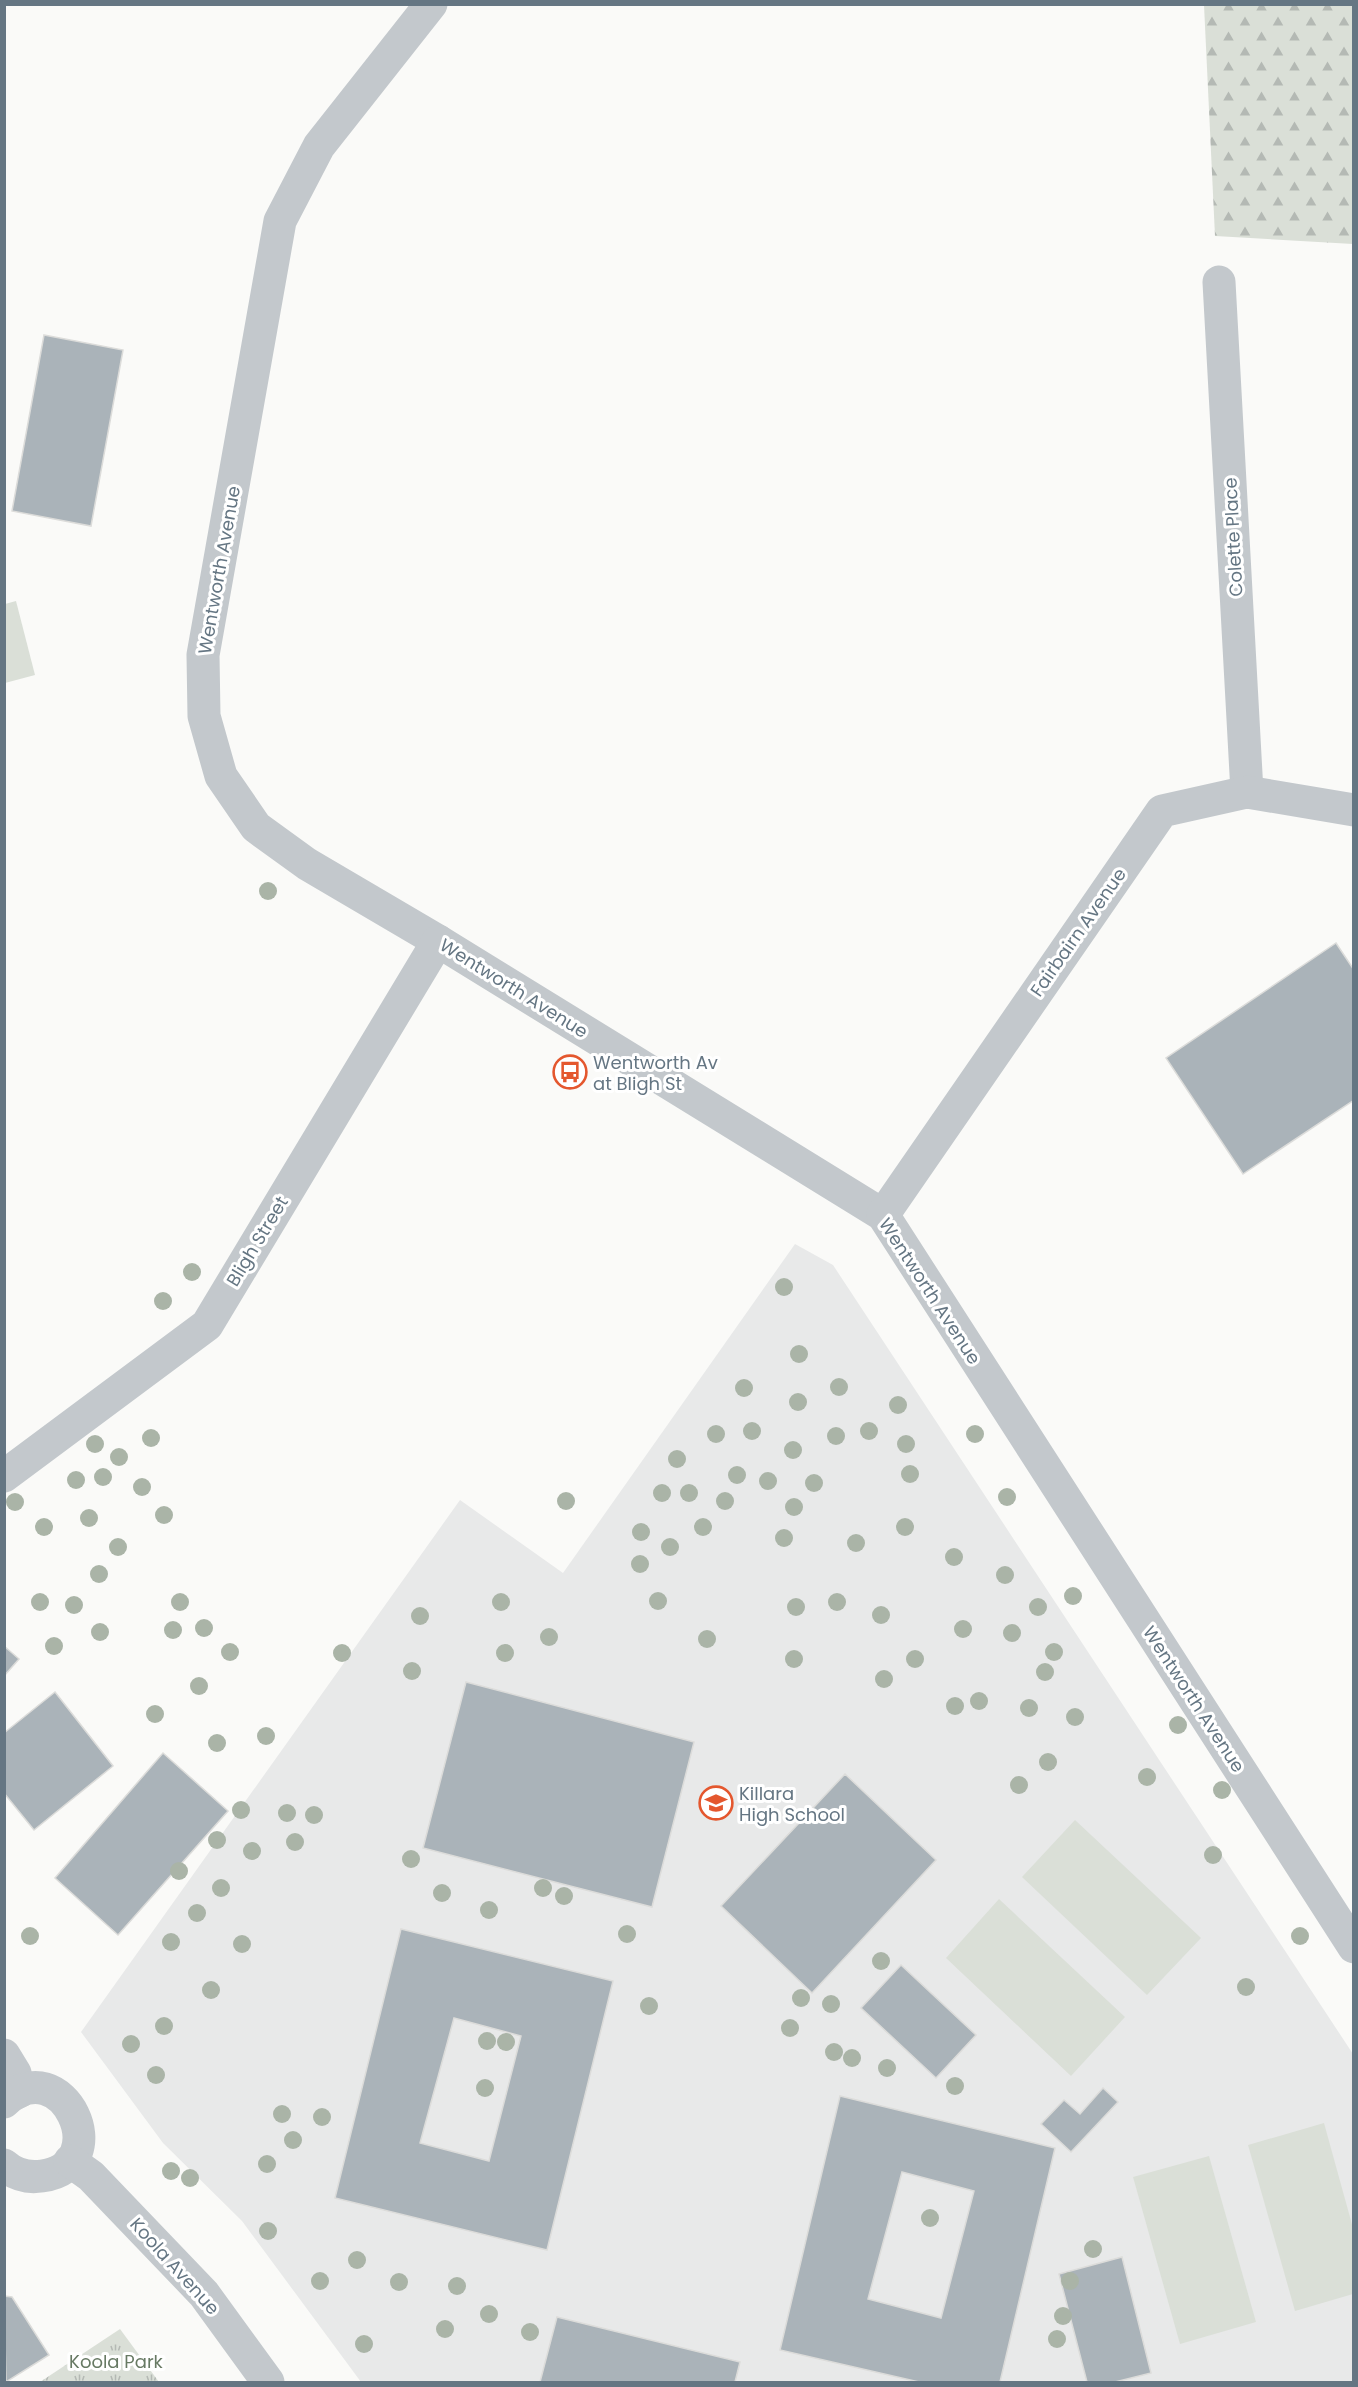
<svg xmlns="http://www.w3.org/2000/svg" width="1358" height="2387" font-family="Poppins,sans-serif">
<style>
.built{fill:#e8e9e9}
.forest{fill:url(#forest-firs)}
.park{fill:url(#park-tufts)}
.garden{fill:#dadfd7}
.building{fill:#aab3b9;stroke:#dcdcda;stroke-width:1.5;fill-rule:evenodd}
.lines{fill:none;stroke-linecap:round;stroke-linejoin:round}
.minor{stroke:#c3c8cc;stroke-width:33}
.tree{fill:#aab4a7}
.labels{text-anchor:middle;dominant-baseline:central;stroke-width:6;stroke-linejoin:round;paint-order:stroke}
.street-label{font-size:18px;fill:#657683;stroke:#fff}
.poi-label{font-size:18px;fill:#657683;stroke:#fff;text-anchor:start}
.park-label{font-size:18px;fill:#687a64;stroke:#fff}
</style>
<defs>
<pattern id="forest-firs" width="22" height="20" patternUnits="userSpaceOnUse" patternTransform="scale(1.5)"><rect width="22" height="20" fill="#dadfd7"/><path d="M5 1l3.5 6h-7zM16 11l3.5 6h-7z" fill="#b4b9b4"/></pattern>
<pattern id="park-tufts" width="24" height="20" patternUnits="userSpaceOnUse" patternTransform="scale(1.5)"><rect width="24" height="20" fill="#dadfd7"/><path d="M3 7l-1-3M5 7V3M7 7l1-3M15 17l-1-3M17 17v-4M19 17l1-3" fill="none" stroke="#b4b9b4"/></pattern>
</defs>
<rect width="100%" height="100%" fill="#fafaf8"/>
<!-- built -->
<path class="built" d="M795 1244 833 1265 1353 2054V2382H361L242 2221 163 2143 81 2032 460 1500 563 1573Z"/>
<!-- forest -->
<path class="forest" d="M1204 5H1353V244L1215 236Z"/>
<!-- park -->
<path class="park" d="M120 2329 159 2382H40Z"/>
<!-- garden -->
<g class="garden">
<path d="M16 601 35 675 5 683V604Z"/>
<path d="M1075 1820 1201 1938 1147 1995 1022 1877Z"/>
<path d="M999 1899 1125 2017 1071 2076 946 1958Z"/>
<path d="M1324 2123 1353 2228V2294L1295 2311 1248 2145Z"/>
<path d="M1209 2156 1256 2322 1180 2344 1133 2177Z"/>
</g>
<!-- building -->
<g class="building">
<path d="M44 335 123 350 91 526 12 511Z"/>
<path d="M1336 943 1354 970V1100L1243 1174 1166 1058Z"/>
<path d="M4 1646 19 1659 4 1676Z"/>
<path d="M466 1682 694 1742 652 1907 423 1848Z"/>
<path d="M55 1692 113 1766 34 1830 4 1793V1733Z"/>
<path d="M163 1753 228 1811 118 1935 55 1878Z"/>
<path d="M845 1774 936 1860 812 1993 721 1906Z"/>
<path d="M401 1929 613 1981 547 2250 335 2198ZM454 2018 521 2036 489 2161 420 2143Z"/>
<path d="M901 1965 976 2035 936 2078 861 2008Z"/>
<path d="M1103 2088 1118 2102 1071 2152 1041 2124 1064 2100 1080 2114Z"/>
<path d="M840 2096 1055 2148 1000 2382H919L780 2350ZM902 2172 974 2191 941 2318 868 2299Z"/>
<path d="M1122 2257 1151 2373 1115 2382H1087L1059 2274Z"/>
<path d="M4 2296 12 2297 49 2355 6 2382Z"/>
<path d="M557 2317 740 2362 735 2382H540Z"/>
</g>
<g class="lines">
<!-- minor -->
<g class="minor">
<path d="M431 4 319 146 280 221 203 655 204 716 221 776 256 827 307 864 438 941 883 1215 1354 1947"/>
<path d="M1219 282 1247 792"/>
<path d="M883 1215 1162 811 1247 792 1354 810"/>
<path d="M4 1476 207 1325 438 941"/>
<path d="M4 2055 15 2073 19 2092"/>
<path d="M4 2102C62 2047 118 2166 42 2176 28 2178 15 2175 4 2165"/>
<path d="M70 2161 91 2176 204 2294 268 2382"/>
</g>
</g>
<!-- trees -->
<g class="tree">
<circle cx="268" cy="891" r="9"/>
<circle cx="192" cy="1272" r="9"/>
<circle cx="784" cy="1287" r="9"/>
<circle cx="163" cy="1301" r="9"/>
<circle cx="799" cy="1354" r="9"/>
<circle cx="839" cy="1387" r="9"/>
<circle cx="744" cy="1388" r="9"/>
<circle cx="798" cy="1402" r="9"/>
<circle cx="898" cy="1405" r="9"/>
<circle cx="752" cy="1431" r="9"/>
<circle cx="869" cy="1431" r="9"/>
<circle cx="716" cy="1434" r="9"/>
<circle cx="975" cy="1434" r="9"/>
<circle cx="836" cy="1436" r="9"/>
<circle cx="151" cy="1438" r="9"/>
<circle cx="95" cy="1444" r="9"/>
<circle cx="906" cy="1444" r="9"/>
<circle cx="793" cy="1450" r="9"/>
<circle cx="119" cy="1457" r="9"/>
<circle cx="677" cy="1459" r="9"/>
<circle cx="910" cy="1474" r="9"/>
<circle cx="737" cy="1475" r="9"/>
<circle cx="103" cy="1477" r="9"/>
<circle cx="76" cy="1480" r="9"/>
<circle cx="768" cy="1481" r="9"/>
<circle cx="814" cy="1483" r="9"/>
<circle cx="142" cy="1487" r="9"/>
<circle cx="662" cy="1493" r="9"/>
<circle cx="689" cy="1493" r="9"/>
<circle cx="1007" cy="1497" r="9"/>
<circle cx="566" cy="1501" r="9"/>
<circle cx="725" cy="1501" r="9"/>
<circle cx="15" cy="1502" r="9"/>
<circle cx="794" cy="1507" r="9"/>
<circle cx="164" cy="1515" r="9"/>
<circle cx="89" cy="1518" r="9"/>
<circle cx="44" cy="1527" r="9"/>
<circle cx="703" cy="1527" r="9"/>
<circle cx="905" cy="1527" r="9"/>
<circle cx="641" cy="1532" r="9"/>
<circle cx="784" cy="1538" r="9"/>
<circle cx="856" cy="1543" r="9"/>
<circle cx="118" cy="1547" r="9"/>
<circle cx="670" cy="1547" r="9"/>
<circle cx="954" cy="1557" r="9"/>
<circle cx="640" cy="1564" r="9"/>
<circle cx="99" cy="1574" r="9"/>
<circle cx="1005" cy="1575" r="9"/>
<circle cx="1073" cy="1596" r="9"/>
<circle cx="658" cy="1601" r="9"/>
<circle cx="40" cy="1602" r="9"/>
<circle cx="180" cy="1602" r="9"/>
<circle cx="501" cy="1602" r="9"/>
<circle cx="837" cy="1602" r="9"/>
<circle cx="74" cy="1605" r="9"/>
<circle cx="796" cy="1607" r="9"/>
<circle cx="1038" cy="1607" r="9"/>
<circle cx="881" cy="1615" r="9"/>
<circle cx="420" cy="1616" r="9"/>
<circle cx="204" cy="1628" r="9"/>
<circle cx="963" cy="1629" r="9"/>
<circle cx="173" cy="1630" r="9"/>
<circle cx="100" cy="1632" r="9"/>
<circle cx="1012" cy="1633" r="9"/>
<circle cx="549" cy="1637" r="9"/>
<circle cx="707" cy="1639" r="9"/>
<circle cx="54" cy="1646" r="9"/>
<circle cx="230" cy="1652" r="9"/>
<circle cx="1054" cy="1652" r="9"/>
<circle cx="342" cy="1653" r="9"/>
<circle cx="505" cy="1653" r="9"/>
<circle cx="794" cy="1659" r="9"/>
<circle cx="915" cy="1659" r="9"/>
<circle cx="412" cy="1671" r="9"/>
<circle cx="1045" cy="1672" r="9"/>
<circle cx="884" cy="1679" r="9"/>
<circle cx="199" cy="1686" r="9"/>
<circle cx="979" cy="1701" r="9"/>
<circle cx="955" cy="1706" r="9"/>
<circle cx="1029" cy="1708" r="9"/>
<circle cx="155" cy="1714" r="9"/>
<circle cx="1075" cy="1717" r="9"/>
<circle cx="1178" cy="1725" r="9"/>
<circle cx="266" cy="1736" r="9"/>
<circle cx="217" cy="1743" r="9"/>
<circle cx="1048" cy="1762" r="9"/>
<circle cx="1147" cy="1777" r="9"/>
<circle cx="1019" cy="1785" r="9"/>
<circle cx="1222" cy="1790" r="9"/>
<circle cx="241" cy="1810" r="9"/>
<circle cx="287" cy="1813" r="9"/>
<circle cx="314" cy="1815" r="9"/>
<circle cx="217" cy="1840" r="9"/>
<circle cx="295" cy="1842" r="9"/>
<circle cx="252" cy="1851" r="9"/>
<circle cx="1213" cy="1855" r="9"/>
<circle cx="411" cy="1859" r="9"/>
<circle cx="179" cy="1871" r="9"/>
<circle cx="221" cy="1888" r="9"/>
<circle cx="543" cy="1888" r="9"/>
<circle cx="442" cy="1893" r="9"/>
<circle cx="564" cy="1896" r="9"/>
<circle cx="489" cy="1910" r="9"/>
<circle cx="197" cy="1913" r="9"/>
<circle cx="627" cy="1934" r="9"/>
<circle cx="30" cy="1936" r="9"/>
<circle cx="1300" cy="1936" r="9"/>
<circle cx="171" cy="1942" r="9"/>
<circle cx="242" cy="1944" r="9"/>
<circle cx="881" cy="1961" r="9"/>
<circle cx="1246" cy="1987" r="9"/>
<circle cx="211" cy="1990" r="9"/>
<circle cx="801" cy="1998" r="9"/>
<circle cx="831" cy="2004" r="9"/>
<circle cx="649" cy="2006" r="9"/>
<circle cx="164" cy="2026" r="9"/>
<circle cx="790" cy="2028" r="9"/>
<circle cx="487" cy="2041" r="9"/>
<circle cx="506" cy="2042" r="9"/>
<circle cx="131" cy="2044" r="9"/>
<circle cx="834" cy="2052" r="9"/>
<circle cx="852" cy="2058" r="9"/>
<circle cx="887" cy="2068" r="9"/>
<circle cx="156" cy="2075" r="9"/>
<circle cx="955" cy="2086" r="9"/>
<circle cx="485" cy="2088" r="9"/>
<circle cx="282" cy="2114" r="9"/>
<circle cx="322" cy="2117" r="9"/>
<circle cx="293" cy="2140" r="9"/>
<circle cx="267" cy="2164" r="9"/>
<circle cx="171" cy="2171" r="9"/>
<circle cx="190" cy="2178" r="9"/>
<circle cx="930" cy="2218" r="9"/>
<circle cx="268" cy="2231" r="9"/>
<circle cx="1093" cy="2249" r="9"/>
<circle cx="357" cy="2260" r="9"/>
<circle cx="320" cy="2281" r="9"/>
<circle cx="1070" cy="2281" r="9"/>
<circle cx="399" cy="2282" r="9"/>
<circle cx="457" cy="2286" r="9"/>
<circle cx="489" cy="2314" r="9"/>
<circle cx="1063" cy="2316" r="9"/>
<circle cx="445" cy="2329" r="9"/>
<circle cx="530" cy="2332" r="9"/>
<circle cx="1057" cy="2339" r="9"/>
<circle cx="364" cy="2344" r="9"/>
</g>
<!-- icons -->
<defs>
<symbol id="bus-ring" viewBox="-11 -11 22 22"><circle r="9.5" fill="#fff" stroke="#e4572e" stroke-width="1.5"/><path d="M-5-6H5V4H4V6H2V4H-2V6H-4V4H-5ZM-3.5-4V0h7V-4ZM-3.5 1.2v1.5H-2V1.2ZM2 1.2v1.5H3.5V1.2Z" fill="#e4572e"/></symbol>
<symbol id="school-ring" viewBox="-11 -11 22 22"><circle r="9.5" fill="#fff" stroke="#e4572e" stroke-width="1.5"/><path d="M0-5L7-2L0 1L-7-2ZM-4 1L0 2.5L4 1V4Q0 6-4 4Z" fill="#e4572e"/></symbol>
</defs>
<g fill-rule="evenodd">
<use href="#bus-ring" x="551" y="1053" width="38" height="38"/>
<use href="#school-ring" x="697" y="1784" width="38" height="38"/>
</g>
<g class="labels">
<!-- street labels -->
<g class="street-label">
<text transform="translate(1233 537) rotate(-93)">Colette Place</text>
<text transform="translate(219 570) rotate(-80)">Wentworth Avenue</text>
<text transform="translate(1078 932) rotate(-55)">Fairbairn Avenue</text>
<text transform="translate(514 988) rotate(32)">Wentworth Avenue</text>
<text transform="translate(257 1241) rotate(-59)">Bligh Street</text>
<text transform="translate(930 1291) rotate(57)">Wentworth Avenue</text>
<text transform="translate(1194 1699) rotate(57)">Wentworth Avenue</text>
<text transform="translate(175 2266) rotate(48)">Koola Avenue</text>
</g>
<!-- poi labels -->
<g class="poi-label">
<text x="593" y="1062">Wentworth Av<tspan x="593" dy="21">at Bligh St</tspan></text>
<text x="739" y="1793">Killara<tspan x="739" dy="21">High School</tspan></text>
</g>
<!-- park labels -->
<g class="park-label">
<text x="116" y="2361">Koola Park</text>
</g>
</g>
<!-- border -->
<rect width="1358" height="2387" fill="none" stroke="#657683" stroke-width="12"/>
</svg>
